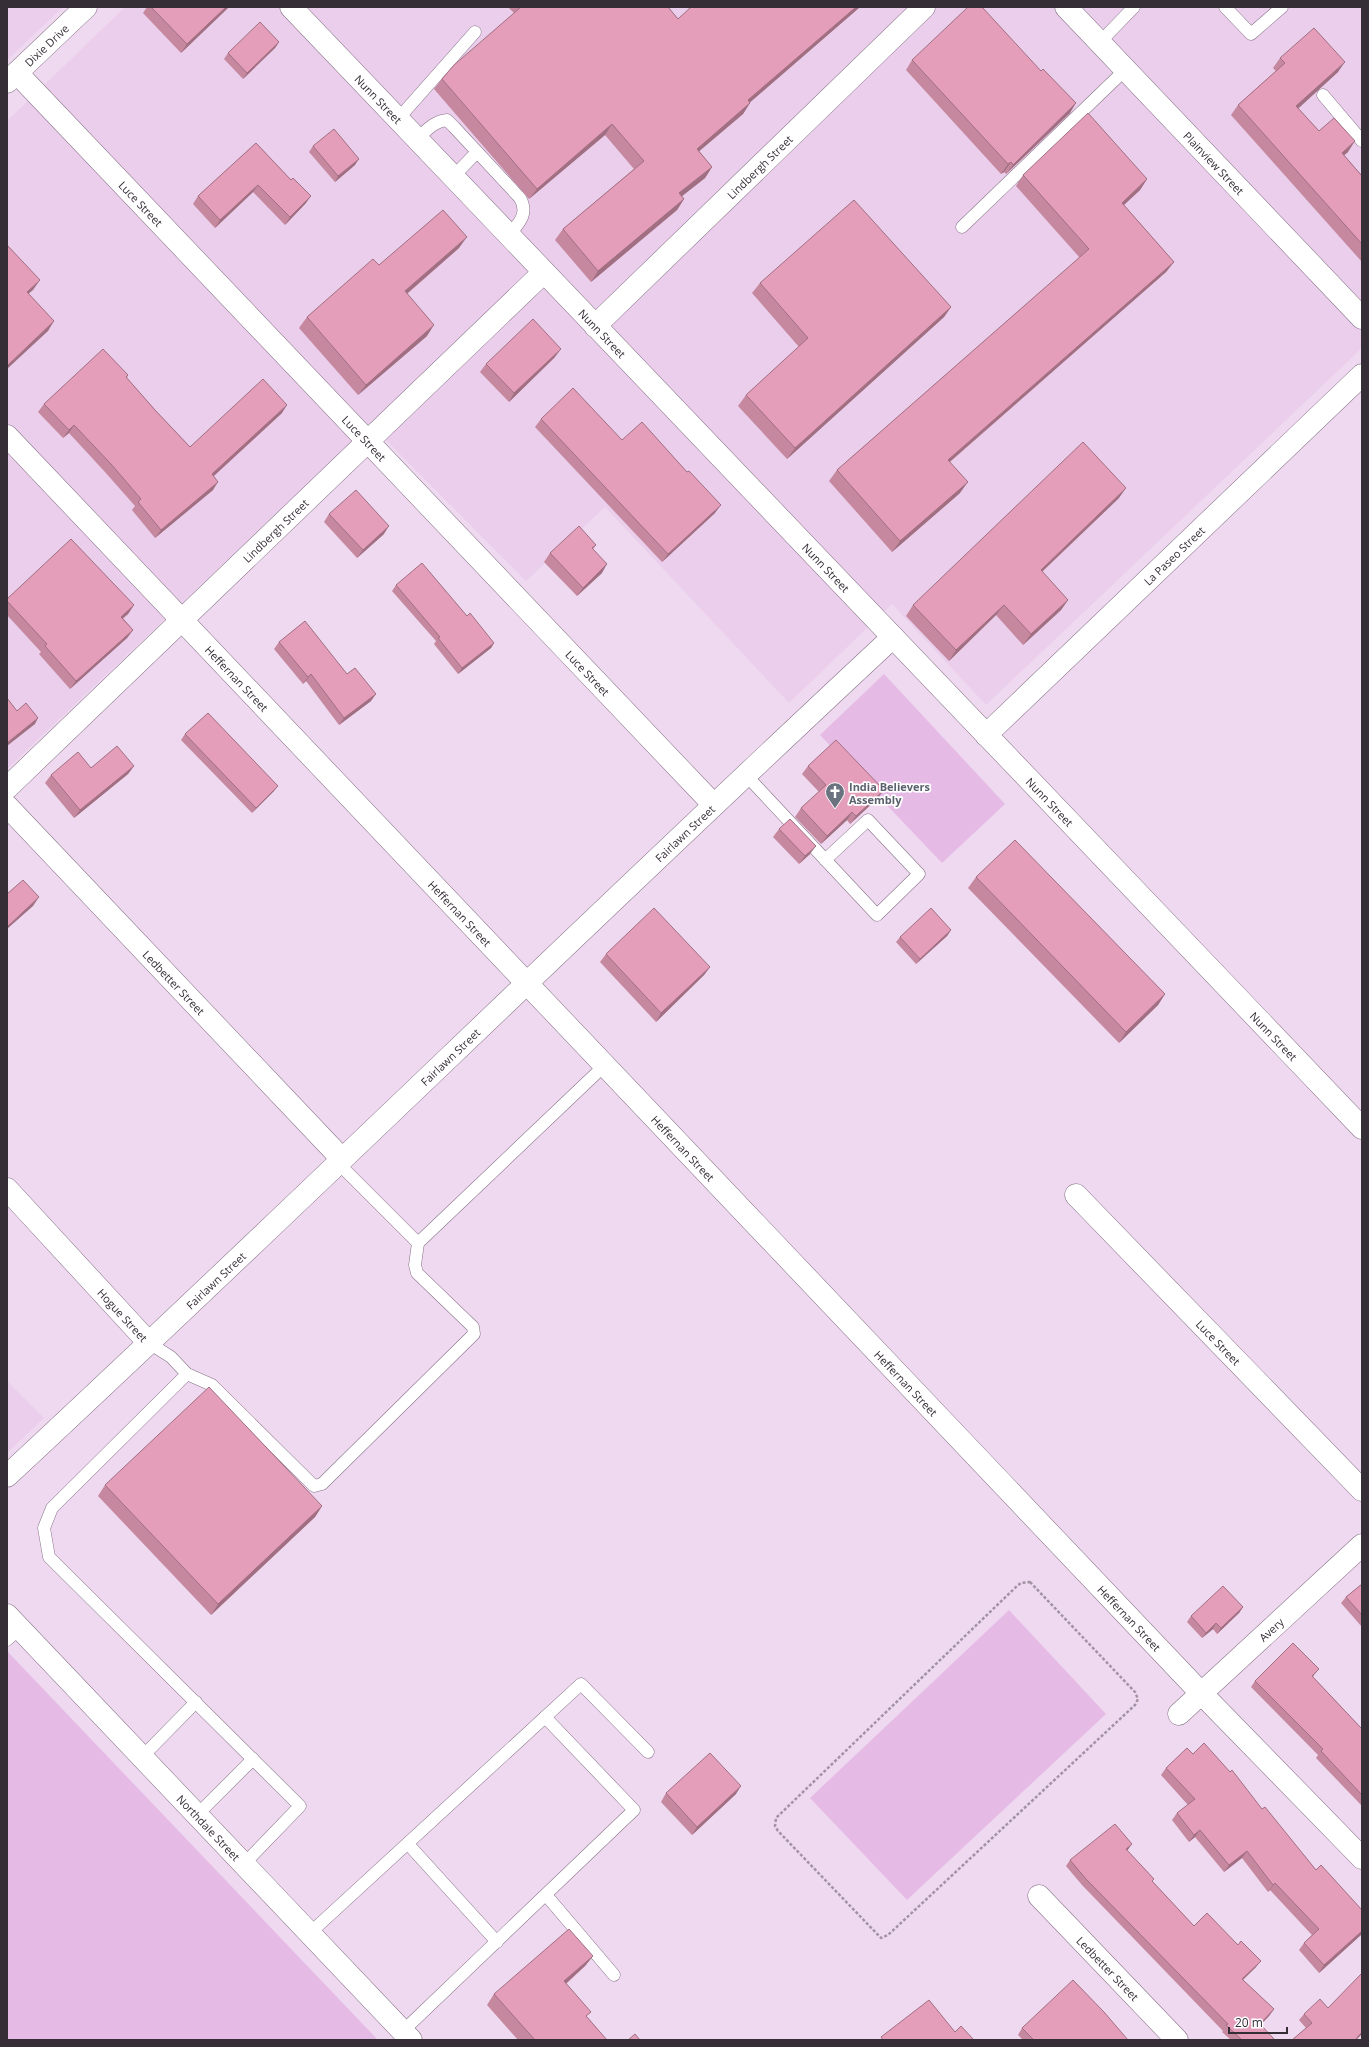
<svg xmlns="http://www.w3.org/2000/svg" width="1369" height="2047" font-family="'Open Sans',sans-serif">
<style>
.built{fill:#eaceeb}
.green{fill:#e5bbe6}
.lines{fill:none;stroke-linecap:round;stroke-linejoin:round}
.lane-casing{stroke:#867287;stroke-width:13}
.street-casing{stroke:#867287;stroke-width:23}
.secondary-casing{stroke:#867287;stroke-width:23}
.path{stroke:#a392a4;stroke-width:2.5;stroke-dasharray:3 2;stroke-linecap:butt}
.lane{stroke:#fff;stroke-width:12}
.street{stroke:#fff;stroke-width:22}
.secondary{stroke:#fff;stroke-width:22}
.wall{fill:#c5889f}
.shaded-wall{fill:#a06f82}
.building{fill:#e59eb9;stroke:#a06f82}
.labels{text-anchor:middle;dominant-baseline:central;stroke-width:3.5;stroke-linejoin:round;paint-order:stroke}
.street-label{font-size:11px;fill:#362e37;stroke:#fff}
.worship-label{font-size:11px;font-weight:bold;fill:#5b616d;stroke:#fff;text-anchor:start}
</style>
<rect width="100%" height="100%" fill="#efd9f0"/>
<!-- built -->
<g class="built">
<path d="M7 7H63L7 60Z"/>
<path d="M125 7H1362V348L986 705 892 604 789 703 605 507 526 581 370 424 7 769V121Z"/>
<path d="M7 1381 44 1418 7 1453Z"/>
</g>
<!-- green -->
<g class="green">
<path d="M884 674 1005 804 942 863 820 735Z"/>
<path d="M1009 1610 1106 1714 907 1900 810 1798Z"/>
<path d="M7 1651 378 2040H7Z"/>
</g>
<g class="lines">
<defs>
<g id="lane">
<path d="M1225 7 1251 34 1282 7"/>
<path d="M1100 42 1134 7"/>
<path d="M1323 95 1362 141"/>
<path d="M398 119 475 32"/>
<path d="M417 139C426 131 434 121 447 120L454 127 520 198C529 214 519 223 509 235"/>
<path d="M453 177 477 152"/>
<path d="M962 227 1126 69"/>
<path d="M745 774 759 789 877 915 919 874 868 820 825 860"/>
<path d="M418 1243 605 1065"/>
<path d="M149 1343 171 1357 187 1374 212 1385 314 1486 322 1484 474 1334 473 1327 417 1273 415 1265 418 1243 338 1163"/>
<path d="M187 1374 52 1508 44 1528 49 1557 300 1806 244 1864"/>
<path d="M7 1640 20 1628"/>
<path d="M142 1757 196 1702"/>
<path d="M197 1815 253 1759"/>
<path d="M408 1844 497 1942"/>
<path d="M546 1895 614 1975"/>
<path d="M310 1933 581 1684 648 1752"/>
<path d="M403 2031 634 1810 545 1717"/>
</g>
<g id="street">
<path id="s1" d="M1066 7 1362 318"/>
<path id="s2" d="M17 73 713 804"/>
<path id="s3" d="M595 326 924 7"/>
<path id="s4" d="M7 436 1201 1693 1362 1858"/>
<path id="s5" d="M986 735 1362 375"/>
<path id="s6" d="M7 788 544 272"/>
<path id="s7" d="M7 806 342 1159"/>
<path id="s8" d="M7 1189 149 1343"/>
<path id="s9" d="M1076 1195 1362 1490"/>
<path id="s10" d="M7 1476C305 1199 595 914 893 637"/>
<path id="s11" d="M7 1615 411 2040"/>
<path id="s12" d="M1179 1714 1362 1545"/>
<path id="s13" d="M1039 1896 1177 2040"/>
</g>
<g id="secondary">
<path id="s14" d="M291 7 1362 1128"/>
<path id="s15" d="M7 82 86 7"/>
</g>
</defs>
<!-- lane casing -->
<use href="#lane" class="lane-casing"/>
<!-- street casing -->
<use href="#street" class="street-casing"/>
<!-- secondary casing -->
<use href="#secondary" class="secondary-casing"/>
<!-- path -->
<path class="path" d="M1030 1582 1135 1692 1138 1699 1135 1705 888 1935 881 1938 778 1831 775 1826 776 1818 1017 1586 1021 1583Z"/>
<!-- lane -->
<use href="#lane" class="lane"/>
<!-- street -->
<use href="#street" class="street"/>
<!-- secondary -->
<use href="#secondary" class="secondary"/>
</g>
<!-- wall -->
<g class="wall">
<path d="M147 7H229L181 53 143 13Z"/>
<path d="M508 7H668L678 19 860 7 750 102V103L743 114 699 151 712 167 705 178 682 196 684 199 677 210 591 282 555 240 563 229 634 169 605 135 529 199 434 89 442 79 514 13Z"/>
<path d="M279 42 275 48 243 79 224 59 228 53Z"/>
<path d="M1280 58 1338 72 1298 108 1319 131 1348 152 1344 155 1362 176V262L1231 115 1238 105 1276 71 1273 68Z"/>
<path d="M912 60 1070 113 1006 174 1004 172 1001 174 906 70Z"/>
<path d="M256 143 291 180 306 203 285 225 253 192 215 228 193 204 198 196Z"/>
<path d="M313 146 355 165 335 182 309 152Z"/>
<path d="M1023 175 1147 179 1140 190 1124 205 1174 262 1166 272 950 462 960 493 892 552 829 481 837 470 1080 258 1016 186Z"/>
<path d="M459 248 407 294 427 336 358 395 299 328 307 317 379 265Z"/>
<path d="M760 283 951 307 944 317 787 459 738 406 746 395 799 347 752 293Z"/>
<path d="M555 357 509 402 480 372 486 364Z"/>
<path d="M128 375 127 378 155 410 190 447 282 413 214 476 213 490 155 538 132 510 135 506 105 472 69 433 63 438 38 412 44 404Z"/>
<path d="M541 419 622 440 715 513 662 562 535 427Z"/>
<path d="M1119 498 1042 572 1068 600 1061 610 1023 645 996 615 949 661 906 616 913 605Z"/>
<path d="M329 514 384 534 357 558 324 522Z"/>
<path d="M596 545 593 549 602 573 577 596 544 562 550 553Z"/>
<path d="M396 585 467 616 494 643 491 648 458 674 434 644 436 641 392 591Z"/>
<path d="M7 599 134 605 128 614 123 618 133 630 127 638 70 689 39 654 41 652 7 615Z"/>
<path d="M279 642 347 674 371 701 339 725 306 681 303 684 274 649Z"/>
<path d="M185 734 274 791 252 813 181 740Z"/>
<path d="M134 766 128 774 74 818 45 783 51 775 91 768Z"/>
<path d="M808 766 878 798 850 824 847 820 821 844 795 817 801 808 819 792 802 774Z"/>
<path d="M779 829 810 854 799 864 773 837Z"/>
<path d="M976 877 1165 994 1158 1005 1119 1043 968 888Z"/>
<path d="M951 930 947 936 916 964 896 942 900 937Z"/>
<path d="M606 954 710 967 704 975 656 1022 600 962Z"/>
<path d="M105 1485 322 1506 315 1517 211 1615 98 1496Z"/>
<path d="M1362 1584V1627L1341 1603 1346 1597Z"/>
<path d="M1243 1607 1239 1613 1217 1634 1213 1629 1202 1638 1187 1622 1191 1616Z"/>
<path d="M1314 1675 1313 1677 1362 1729V1806L1316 1758 1318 1755 1251 1687 1255 1681Z"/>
<path d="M1193 1754 1262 1809 1316 1870 1362 1910V1934L1319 1973 1299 1950 1304 1943 1312 1935 1270 1890 1268 1892 1242 1858 1224 1872 1195 1837 1189 1842 1172 1820 1177 1813 1188 1805 1161 1775 1166 1768Z"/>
<path d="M666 1793 736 1794 692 1835 661 1802Z"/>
<path d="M1127 1851 1154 1879 1152 1881 1194 1926 1256 1967 1243 1980 1274 2009 1269 2016 1260 2025 1275 2040H1231L1222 2032 1223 2031 1082 1885 1066 1866 1070 1860Z"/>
<path d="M593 1956 585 1966 566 1984 587 2017 607 2040H518L487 2005 494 1994Z"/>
<path d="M1328 2008 1362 2034 1356 2040H1292L1306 2028 1299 2020 1304 2014Z"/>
<path d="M1022 2028 1128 2040H1023L1018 2035Z"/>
</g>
<!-- shaded-wall -->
<g class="shaded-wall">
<path d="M226 7H229L181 53 187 44Z"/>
<path d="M856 7H860L740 111 748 100Z"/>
<path d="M279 42 275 48 243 79 247 73Z"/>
<path d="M1345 62 1338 72 1289 117 1296 106Z"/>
<path d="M750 103 743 114 690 159 697 149Z"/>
<path d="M1076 103 1070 113 1006 174 1013 165Z"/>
<path d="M612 124 605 135 529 199 537 189Z"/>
<path d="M1355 141 1348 152 1335 163 1342 153Z"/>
<path d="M359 159 355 165 335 182 338 176Z"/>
<path d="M1011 162 1004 172 1001 174 1008 164Z"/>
<path d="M712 167 705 178 672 204 679 193Z"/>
<path d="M1147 179 1140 190 1114 214 1122 203Z"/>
<path d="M258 185 253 192 215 228 220 220Z"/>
<path d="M311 196 306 203 285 225 290 217Z"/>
<path d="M684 199 677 210 591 282 598 271Z"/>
<path d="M467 237 459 248 397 302 405 291Z"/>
<path d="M1174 262 1166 272 940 470 948 460Z"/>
<path d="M40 280 33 290 20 301 27 292Z"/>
<path d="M951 307 944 317 787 459 795 448Z"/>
<path d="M54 321 48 331 7 369V366Z"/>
<path d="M434 325 427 336 358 395 366 385Z"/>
<path d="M561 349 555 357 509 402 514 393Z"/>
<path d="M287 405 282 413 207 482 212 474Z"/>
<path d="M74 425 69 433 63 438 69 430Z"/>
<path d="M218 482 213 490 155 538 161 530Z"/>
<path d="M968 482 960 493 892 552 900 541Z"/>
<path d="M1126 488 1119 498 1033 580 1041 570Z"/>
<path d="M721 505 715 513 662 562 668 554Z"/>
<path d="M389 526 384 534 357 558 363 550Z"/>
<path d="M607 564 602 573 577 596 583 588Z"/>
<path d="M1068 600 1061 610 1023 645 1031 634Z"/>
<path d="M134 605 128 614 115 625 121 617Z"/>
<path d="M1004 605 996 615 949 661 956 650Z"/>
<path d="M133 630 127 638 70 689 76 681Z"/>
<path d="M494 643 491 648 458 674 462 668Z"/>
<path d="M311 674 306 681 303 684 308 677Z"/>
<path d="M376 694 371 701 339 725 344 718Z"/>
<path d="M38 718 35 724 7 746V743Z"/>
<path d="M134 766 128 774 74 818 80 810Z"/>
<path d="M278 786 274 791 252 813 256 808Z"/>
<path d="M884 790 878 798 850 824 856 816Z"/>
<path d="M852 812 847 820 821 844 827 836Z"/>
<path d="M816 846 810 854 799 864 805 856Z"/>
<path d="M39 897 33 906 7 929V927Z"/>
<path d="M951 930 947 936 916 964 920 959Z"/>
<path d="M710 967 704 975 656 1022 661 1013Z"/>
<path d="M1165 994 1158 1005 1119 1043 1126 1032Z"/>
<path d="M322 1506 315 1517 211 1615 218 1604Z"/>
<path d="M1243 1607 1239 1613 1217 1634 1221 1628Z"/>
<path d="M1216 1623 1213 1629 1202 1638 1206 1633Z"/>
<path d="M1319 1669 1314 1675 1307 1682 1312 1676Z"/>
<path d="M741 1786 736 1794 692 1835 697 1827Z"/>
<path d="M1200 1830 1195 1837 1189 1842 1194 1835Z"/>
<path d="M1132 1844 1127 1851 1126 1849Z"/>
<path d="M1247 1851 1242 1858 1224 1872 1229 1865Z"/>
<path d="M1275 1883 1270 1890 1268 1892 1273 1885Z"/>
<path d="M1362 1931V1934L1319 1973 1324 1965Z"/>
<path d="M593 1956 585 1966 556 1992 564 1981Z"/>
<path d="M1261 1961 1256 1967 1237 1985 1242 1979Z"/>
<path d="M1274 2009 1269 2016 1255 2031 1260 2024Z"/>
<path d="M1362 2032V2034L1356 2040H1354Z"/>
</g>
<!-- building -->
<g class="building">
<path d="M151 7H226L187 44Z"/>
<path d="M521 7H668L678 19 691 7H856L748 100 750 103 697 149 712 167 679 193 684 199 598 271 563 229 644 161 612 124 537 189 442 79 454 65Z"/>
<path d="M968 7H982L1041 71 1043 69 1076 103 1013 165 1011 162 1008 164 912 60Z"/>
<path d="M260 22 279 42 247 73 228 53Z"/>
<path d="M1314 28 1345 62 1296 106 1319 131 1334 118 1355 141 1342 153 1362 176V244L1238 105 1285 63 1280 58Z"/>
<path d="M1088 113 1147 179 1122 203 1174 262 948 460 968 482 900 541 837 470 1089 249 1023 175Z"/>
<path d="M334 129 359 159 338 176 313 146Z"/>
<path d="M256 143 291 180 293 178 311 196 290 217 258 185 220 220 198 196Z"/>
<path d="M854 200 951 307 795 448 746 395 808 338 760 283Z"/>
<path d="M443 210 467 237 405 291 434 325 366 385 307 317 373 259 379 265Z"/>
<path d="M7 245 40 280 27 292 54 321 7 366Z"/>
<path d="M533 319 561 349 514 393 486 364Z"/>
<path d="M103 349 128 375 126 377 155 410 190 447 263 379 287 405 212 474 218 482 161 530 138 502 141 499 111 464 74 425 69 430 44 404Z"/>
<path d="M573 388 622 440 642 422 687 472 689 471 721 505 668 554 541 419Z"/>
<path d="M1083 442 1126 488 1041 570 1068 600 1031 634 1004 605 956 650 913 605Z"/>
<path d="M356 490 389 526 363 550 329 514Z"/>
<path d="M579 526 596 545 592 548 607 564 583 588 550 553Z"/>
<path d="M71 539 134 605 121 617 133 630 76 681 45 646 47 644 7 601V599Z"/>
<path d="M422 563 467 616 470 613 494 643 462 668 438 638 440 637 396 585Z"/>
<path d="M305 621 347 674 355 668 376 694 344 718 311 674 308 677 279 642Z"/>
<path d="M7 698 17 711 26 703 38 718 7 743Z"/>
<path d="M208 713 278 786 256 808 185 734Z"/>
<path d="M836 740 884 790 856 816 852 812 827 836 801 808 826 785 808 766Z"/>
<path d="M117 746 134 766 80 810 51 775 78 752 91 768Z"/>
<path d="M790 819 816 846 805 856 779 829Z"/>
<path d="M1015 840 1165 994 1126 1032 976 877Z"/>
<path d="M23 880 39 897 7 927V894Z"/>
<path d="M654 908 710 967 661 1013 606 954Z"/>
<path d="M931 908 951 930 920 959 900 937Z"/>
<path d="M209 1387 322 1506 218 1604 105 1485Z"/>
<path d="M1362 1584V1615L1346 1597Z"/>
<path d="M1223 1586 1243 1607 1221 1628 1216 1623 1206 1633 1191 1616Z"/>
<path d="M1293 1643 1319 1669 1312 1676 1362 1729V1795L1321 1751 1323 1749 1255 1681Z"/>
<path d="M1204 1743 1230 1772 1232 1770 1262 1809 1265 1807 1316 1870 1321 1865 1362 1910V1931L1324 1965 1304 1943 1319 1929 1275 1883 1273 1885 1247 1851 1229 1865 1200 1830 1194 1835 1177 1813 1195 1799 1166 1768 1187 1748 1193 1754Z"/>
<path d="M710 1753 741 1786 697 1827 666 1793Z"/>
<path d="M1115 1824 1132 1844 1126 1849 1154 1879 1152 1881 1194 1926 1207 1913 1238 1945 1241 1941 1261 1961 1242 1979 1274 2009 1260 2024 1275 2040H1242L1226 2025 1228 2024 1086 1879 1070 1860Z"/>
<path d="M569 1929 593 1956 564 1981 591 2012 586 2016 607 2040H535L494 1994Z"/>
<path d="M1362 1973V2032L1355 2040H1292L1312 2023 1304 2014 1320 1999 1328 2008Z"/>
<path d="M1073 1980 1104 2012 1128 2040H1034L1022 2028Z"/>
<path d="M929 2000 955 2032 961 2026 974 2040H883L881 2037Z"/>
<path d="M635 2034 640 2040H628Z"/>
</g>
<!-- icons -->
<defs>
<symbol id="church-pin" viewBox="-11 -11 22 30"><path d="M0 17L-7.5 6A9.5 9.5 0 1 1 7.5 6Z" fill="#6b7280" stroke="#fff"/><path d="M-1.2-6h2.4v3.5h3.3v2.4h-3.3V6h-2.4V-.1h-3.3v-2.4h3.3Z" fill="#fff"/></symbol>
</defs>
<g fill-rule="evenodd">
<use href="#church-pin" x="824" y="781" width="22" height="30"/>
</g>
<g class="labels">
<!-- street labels -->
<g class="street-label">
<text stroke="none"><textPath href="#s15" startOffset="54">Dixie Drive</textPath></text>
<text stroke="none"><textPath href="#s14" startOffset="127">Nunn Street</textPath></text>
<text stroke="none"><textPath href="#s1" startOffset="215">Plainview Street</textPath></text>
<text stroke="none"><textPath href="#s3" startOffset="229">Lindbergh Street</textPath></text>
<text stroke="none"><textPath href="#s2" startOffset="180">Luce Street</textPath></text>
<text stroke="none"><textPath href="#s14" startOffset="451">Nunn Street</textPath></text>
<text stroke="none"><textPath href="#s2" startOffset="504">Luce Street</textPath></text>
<text stroke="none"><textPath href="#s6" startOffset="372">Lindbergh Street</textPath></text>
<text stroke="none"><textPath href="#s5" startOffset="260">La Paseo Street</textPath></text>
<text stroke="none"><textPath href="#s14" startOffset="775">Nunn Street</textPath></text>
<text stroke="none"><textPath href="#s2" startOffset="828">Luce Street</textPath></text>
<text stroke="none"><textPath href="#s4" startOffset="334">Heffernan Street</textPath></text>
<text stroke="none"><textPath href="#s14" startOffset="1099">Nunn Street</textPath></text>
<text stroke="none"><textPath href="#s10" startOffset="934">Fairlawn Street</textPath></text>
<text stroke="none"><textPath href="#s4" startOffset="658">Heffernan Street</textPath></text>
<text stroke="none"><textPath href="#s7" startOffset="243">Ledbetter Street</textPath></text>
<text stroke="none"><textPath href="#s14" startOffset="1423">Nunn Street</textPath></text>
<text stroke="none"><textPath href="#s10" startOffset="610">Fairlawn Street</textPath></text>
<text stroke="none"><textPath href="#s4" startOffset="982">Heffernan Street</textPath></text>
<text stroke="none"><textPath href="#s10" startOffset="286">Fairlawn Street</textPath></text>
<text stroke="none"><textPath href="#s8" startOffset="171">Hogue Street</textPath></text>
<text stroke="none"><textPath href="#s9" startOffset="205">Luce Street</textPath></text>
<text stroke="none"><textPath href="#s4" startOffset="1306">Heffernan Street</textPath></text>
<text stroke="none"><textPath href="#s4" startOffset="1630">Heffernan Street</textPath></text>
<text stroke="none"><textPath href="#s12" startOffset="125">Avery</textPath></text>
<text stroke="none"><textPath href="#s11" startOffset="293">Northdale Street</textPath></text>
<text stroke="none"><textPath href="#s13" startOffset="100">Ledbetter Street</textPath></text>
</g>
<!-- worship labels -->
<g class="worship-label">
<text x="849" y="786">India Believers<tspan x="849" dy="13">Assembly</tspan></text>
</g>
</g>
<!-- border -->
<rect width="1369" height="2047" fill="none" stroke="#362e37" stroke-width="16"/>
<!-- scale -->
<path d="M1229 2027v6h58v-6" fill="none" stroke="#362e37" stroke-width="2"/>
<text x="1235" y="2027" font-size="12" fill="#362e37" stroke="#ffffff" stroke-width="3" paint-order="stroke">20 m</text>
</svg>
